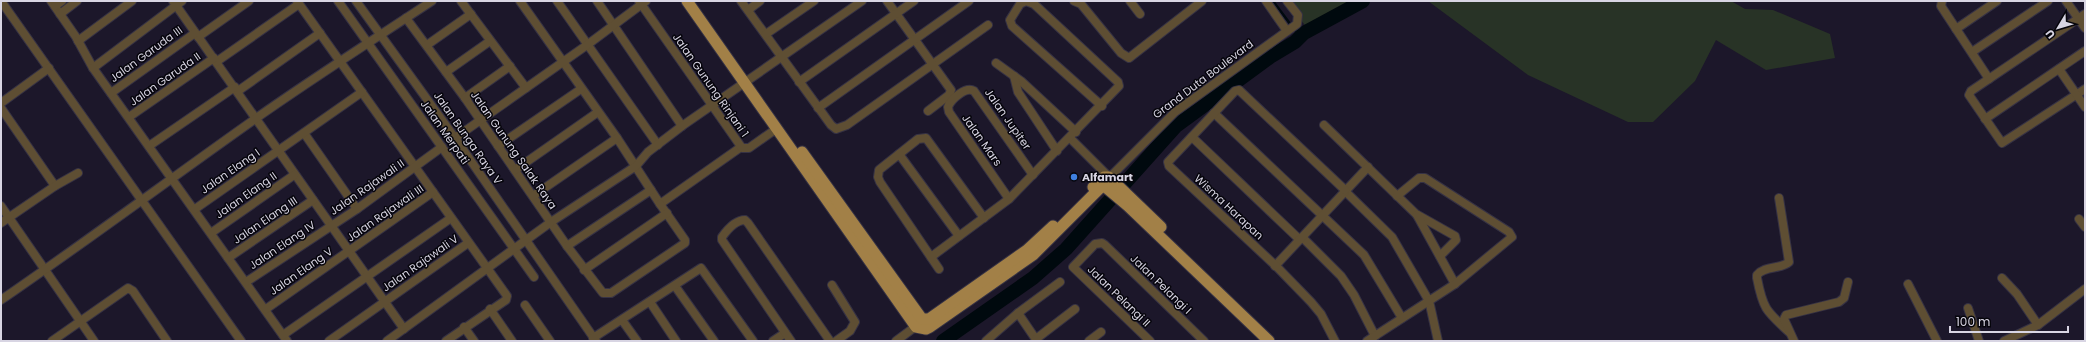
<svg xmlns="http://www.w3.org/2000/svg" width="2086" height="342" font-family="Poppins,sans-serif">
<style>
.green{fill:#283326}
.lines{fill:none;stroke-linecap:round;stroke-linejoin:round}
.stream{stroke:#00090e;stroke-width:2.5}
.river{stroke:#00090e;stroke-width:14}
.minor-casing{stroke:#363244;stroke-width:10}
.major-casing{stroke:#363244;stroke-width:13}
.minor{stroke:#5e4e33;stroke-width:8}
.major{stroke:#a28047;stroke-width:11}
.shop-dot{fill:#3f7fe0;stroke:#06050c;stroke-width:1.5}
.labels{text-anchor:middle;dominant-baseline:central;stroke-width:3;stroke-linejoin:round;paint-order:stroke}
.street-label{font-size:11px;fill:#d8d5e3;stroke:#06050c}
.poi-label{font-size:11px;font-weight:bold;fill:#d8d5e3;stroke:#06050c;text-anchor:start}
</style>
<rect width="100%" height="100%" fill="#1c172a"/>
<!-- green -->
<g class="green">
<path d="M1286 1H1369L1311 33Z"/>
<path d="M1428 1H1731L1745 9 1773 10 1830 34 1835 58 1766 70 1716 40 1695 81 1653 122H1628L1528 75Z"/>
</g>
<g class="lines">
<!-- stream -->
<path class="stream" d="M1273 1 1300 37"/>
<!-- river -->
<path class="river" d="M943 341 1033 278 1066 249 1176 126 1270 57 1295 42 1304 33 1363 1"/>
<defs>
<g id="minor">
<path d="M1 1 241 341"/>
<path d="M51 1 76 37 93 68 287 341"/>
<path d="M173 1 404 329"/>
<path d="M297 1 507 296 506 300 446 341"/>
<path d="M338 1 534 277"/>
<path d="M356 1 455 138 596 341"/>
<path d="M461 1 526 88"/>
<path d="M520 1 617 138 660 204 741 147"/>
<path d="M557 1 658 145"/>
<path d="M597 1 682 126"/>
<path d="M639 1 742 148H749L776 129"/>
<path d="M741 1 831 125 836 129 847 125 988 25"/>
<path d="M887 1 951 90 949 95 928 111"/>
<path d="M1074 1 1081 4 1121 53 1129 58 1202 1"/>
<path d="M1130 1 1140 14"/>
<path d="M1266 1 1287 31"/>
<path d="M1942 1 1941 6 1989 79"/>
<path d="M2066 1 2085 28"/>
<path d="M55 6 62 1"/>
<path d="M748 10 760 1"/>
<path d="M60 14 77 1"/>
<path d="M2085 14 1971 91 1969 95 2002 143 2085 89"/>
<path d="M406 18 465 98 567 246 603 293H611L685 243V240L660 204"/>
<path d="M1956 29 1997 1"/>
<path d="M766 34 814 1"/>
<path d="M198 37 249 1"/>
<path d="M78 41 132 1"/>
<path d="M427 45 471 14"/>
<path d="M1972 52 2048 1"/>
<path d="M216 62 299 4"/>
<path d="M996 63 1021 81 1076 132"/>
<path d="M93 68 182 1"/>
<path d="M2059 69 2085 107"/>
<path d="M446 72 490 41"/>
<path d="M1014 76 1018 92 1057 151"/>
<path d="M799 82 914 1"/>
<path d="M238 91 320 33"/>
<path d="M111 93 195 33"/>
<path d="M465 98 510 66"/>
<path d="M1 103 49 68"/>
<path d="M1 108 55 186"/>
<path d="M818 108 969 1"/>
<path d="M1214 113 1364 255 1402 318"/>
<path d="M129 117 214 58"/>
<path d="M1985 119 2085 51"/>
<path d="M1324 125 1416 214 1455 236 1456 240 1440 256"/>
<path d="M304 133 357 209"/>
<path d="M1192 137 1299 239"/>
<path d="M455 138 587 45 646 1"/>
<path d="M1070 138 1109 177"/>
<path d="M149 146 235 87"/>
<path d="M498 146 581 89"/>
<path d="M899 154 959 236"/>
<path d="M515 170 598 112"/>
<path d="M1106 181 1175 112 1297 24 1298 15 1287 1"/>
<path d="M1348 194 1392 237 1429 301"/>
<path d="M533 196 617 138"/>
<path d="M1779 198 1789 262C1780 270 1765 265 1757 275V278C1763 309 1766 311 1789 332"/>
<path d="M1009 199 949 112 948 107C951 99 966 86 974 91L1033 175"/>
<path d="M1 206 94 341"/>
<path d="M195 209 362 92"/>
<path d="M1417 215 1455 284"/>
<path d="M2079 219 2085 227"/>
<path d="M1 223 55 186 78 173"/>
<path d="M211 233 294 175"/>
<path d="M1304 239 1341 276 1354 295 1375 336"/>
<path d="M567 246 651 190"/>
<path d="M931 257 1009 199 1119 86 1118 82 1034 4 1026 1 1020 4 1010 20 1012 26 1102 106"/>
<path d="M228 258 313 200"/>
<path d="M1275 266 1368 167"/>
<path d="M939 269 880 182 878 177 879 170 918 139 926 138 984 218"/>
<path d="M584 270 667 213"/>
<path d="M2002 278 2017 294 2038 325"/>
<path d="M246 282 357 209 442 147"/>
<path d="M1908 284 1937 341"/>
<path d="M832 285 855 322 850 331 836 341"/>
<path d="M675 286 714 341"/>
<path d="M1 300C87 241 170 179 255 119 313 78 373 40 432 1"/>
<path d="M650 302 676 341"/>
<path d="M525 305 550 341"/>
<path d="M1430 305 1438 341"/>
<path d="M1968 308 1979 341"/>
<path d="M266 309 433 192"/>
<path d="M490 309 512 341"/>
<path d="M1018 313 1037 341"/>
<path d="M622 320 637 341"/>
<path d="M464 327 474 341"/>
<path d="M283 335 451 218"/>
<path d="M593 338 701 268 753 341"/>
<path d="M1036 339 1075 309"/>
<path d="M52 341 128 288 133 291 167 341"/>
<path d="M329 341 468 243"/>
<path d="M387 341 551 222 636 166 648 152 682 126 862 1"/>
<path d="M773 341 785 333"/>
<path d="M791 341 722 240V237C727 230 736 220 745 220L748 223 830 341"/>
<path d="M896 341 919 324"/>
<path d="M986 341 1018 313 1060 282"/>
<path d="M1089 341 1101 332"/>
<path d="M1150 341 1073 267 1095 244 1102 243 1105 245 1204 341"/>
<path d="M1335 341 1321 314 1311 302 1277 267 1169 166 1168 162 1235 91 1239 90 1345 190"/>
<path d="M1367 341 1455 284 1512 237 1509 232 1425 178H1419L1397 196"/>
<path d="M1794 341 1784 319 1786 315 1839 302 1844 298 1848 282"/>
<path d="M2004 341 2038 325 2085 289"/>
</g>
<g id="major">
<path d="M687 1 916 327 926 329 930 327 1033 255 1103 185 1128 206 1269 341"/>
<path d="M802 152 922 319H929L1027 250 1053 226"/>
<path d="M1093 187 1104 177H1109L1161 227"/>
</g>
</defs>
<!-- minor casing -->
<use href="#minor" class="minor-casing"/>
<!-- major casing -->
<use href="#major" class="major-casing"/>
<!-- minor -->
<use href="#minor" class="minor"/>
<!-- major -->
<use href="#major" class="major"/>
</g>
<!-- markers -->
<circle class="shop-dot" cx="1074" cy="177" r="4"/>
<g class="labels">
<!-- street labels -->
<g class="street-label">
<text transform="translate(146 54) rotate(-36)">Jalan Garuda III</text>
<text transform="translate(165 79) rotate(-35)">Jalan Garuda II</text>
<text transform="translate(1203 79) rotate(-37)">Grand Duta Boulevard</text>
<text transform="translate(711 85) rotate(55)">Jalan Gunung Rinjani 1</text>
<text transform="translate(1008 119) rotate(55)">Jalan Jupiter</text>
<text transform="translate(445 132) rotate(55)">Jalan Merpati</text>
<text transform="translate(468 138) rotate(55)">Jalan Bunga Raya V</text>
<text transform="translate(982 140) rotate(55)">Jalan Mars</text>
<text transform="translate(514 150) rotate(55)">Jalan Gunung Salak Raya</text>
<text transform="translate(230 171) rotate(-35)">Jalan Elang I</text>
<text transform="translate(367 187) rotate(-35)">Jalan Rajawali II</text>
<text transform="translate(246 195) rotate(-35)">Jalan Elang II</text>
<text transform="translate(1229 207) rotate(43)">Wisma Harapan</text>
<text transform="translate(385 213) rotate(-35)">Jalan Rajawali III</text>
<text transform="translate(265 220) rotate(-34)">Jalan Elang III</text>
<text transform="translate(282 245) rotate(-34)">Jalan Elang IV</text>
<text transform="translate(420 263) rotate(-35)">Jalan Rajawali V</text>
<text transform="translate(301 271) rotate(-35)">Jalan Elang V</text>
<text transform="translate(1161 284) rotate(44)">Jalan Pelangi I</text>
<text transform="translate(1119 296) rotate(44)">Jalan Pelangi II</text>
</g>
<!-- poi labels -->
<g class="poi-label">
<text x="1082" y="177">Alfamart</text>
</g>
</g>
<!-- border -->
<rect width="2086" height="342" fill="none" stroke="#d8d5e3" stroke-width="4"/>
<!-- north arrow -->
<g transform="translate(2058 28) rotate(232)" stroke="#06050c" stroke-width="3" paint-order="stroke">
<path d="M0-3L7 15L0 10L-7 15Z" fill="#d8d5e3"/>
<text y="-6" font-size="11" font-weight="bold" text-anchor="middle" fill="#d8d5e3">U</text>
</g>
<!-- scale -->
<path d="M1950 326v6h118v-6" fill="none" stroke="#d8d5e3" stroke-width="2"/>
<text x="1956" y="326" font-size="12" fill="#d8d5e3" stroke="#06050c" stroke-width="3" paint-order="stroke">100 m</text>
</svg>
